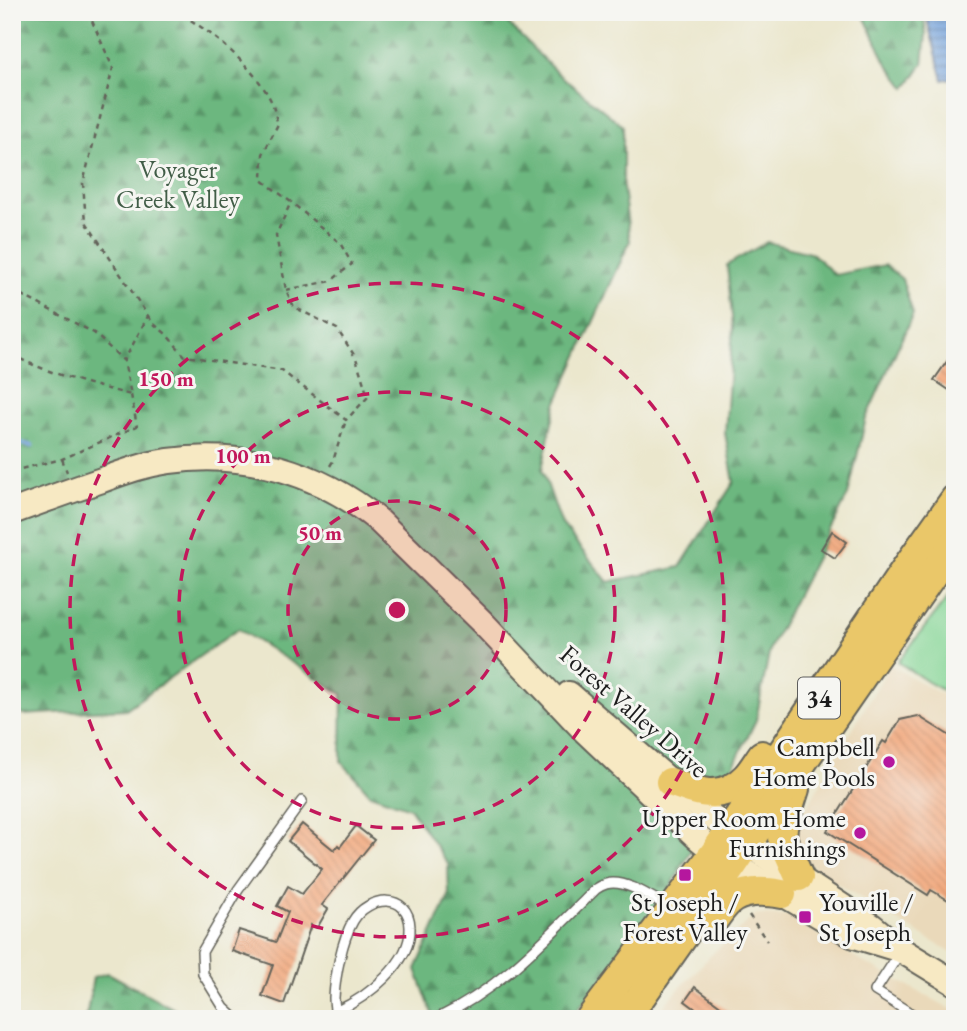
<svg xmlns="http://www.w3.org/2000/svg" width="967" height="1031" font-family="'EB Garamond',serif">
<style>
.built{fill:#ead9ba}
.grass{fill:#86d696;stroke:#517959;stroke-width:2}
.forest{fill:url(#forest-firs);stroke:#446a4e;stroke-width:2}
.water{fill:url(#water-rules);stroke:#475e7b;stroke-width:2}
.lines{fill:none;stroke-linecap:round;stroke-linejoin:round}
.stream{stroke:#72a0da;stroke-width:4.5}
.building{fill:url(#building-back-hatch)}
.lane-casing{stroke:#64635a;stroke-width:12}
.secondary-casing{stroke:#64635a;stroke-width:28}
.primary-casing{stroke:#64635a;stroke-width:32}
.path{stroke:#64635a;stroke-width:2.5;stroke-dasharray:5 5;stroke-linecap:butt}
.lane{stroke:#fff;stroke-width:9}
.secondary{stroke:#f7e9c3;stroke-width:24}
.primary{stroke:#eac769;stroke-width:28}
.ring{fill:none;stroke:#c2185b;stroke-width:3.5;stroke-dasharray:12 9}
.poi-dot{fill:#b5179e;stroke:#f6f6f2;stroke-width:2.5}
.labels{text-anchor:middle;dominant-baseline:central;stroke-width:6;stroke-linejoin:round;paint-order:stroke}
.shield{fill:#f6f6f2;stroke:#5d5d5c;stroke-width:2}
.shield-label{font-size:24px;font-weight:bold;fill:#1c1c1c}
.park-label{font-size:26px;fill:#415d47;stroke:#f6f6f2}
.street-label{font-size:26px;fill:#1c1c1c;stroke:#f6f6f2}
.poi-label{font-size:26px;fill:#1c1c1c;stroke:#f6f6f2;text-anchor:end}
.centre{fill:#c2185b;stroke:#f6f6f2;stroke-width:3.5}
.ring-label{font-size:21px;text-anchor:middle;font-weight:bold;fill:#c2185b;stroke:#f6f6f2;stroke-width:6;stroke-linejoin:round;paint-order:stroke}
</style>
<defs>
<pattern id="forest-firs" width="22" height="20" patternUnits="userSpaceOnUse" patternTransform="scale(1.75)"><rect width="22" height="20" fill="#6cb77f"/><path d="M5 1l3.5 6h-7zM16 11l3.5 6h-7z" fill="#589467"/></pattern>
<pattern id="water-rules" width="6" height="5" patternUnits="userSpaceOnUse" patternTransform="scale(1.75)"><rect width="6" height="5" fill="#72a0da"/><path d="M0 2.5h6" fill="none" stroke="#5d82b0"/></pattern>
<pattern id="building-back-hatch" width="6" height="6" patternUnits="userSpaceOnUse" patternTransform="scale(1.75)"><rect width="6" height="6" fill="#f2a679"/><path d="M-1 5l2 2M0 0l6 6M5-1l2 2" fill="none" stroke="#cf8e68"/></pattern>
</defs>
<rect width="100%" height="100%" fill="#f6f6f2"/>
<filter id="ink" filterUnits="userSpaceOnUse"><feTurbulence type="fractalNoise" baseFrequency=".0143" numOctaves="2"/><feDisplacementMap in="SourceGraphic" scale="14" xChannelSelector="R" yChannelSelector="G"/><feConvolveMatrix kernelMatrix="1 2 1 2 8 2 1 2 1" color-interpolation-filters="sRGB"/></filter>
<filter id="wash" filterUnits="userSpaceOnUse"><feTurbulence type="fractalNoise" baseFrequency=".00686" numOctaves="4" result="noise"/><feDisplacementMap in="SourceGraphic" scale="28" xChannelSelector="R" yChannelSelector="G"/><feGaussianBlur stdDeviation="1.57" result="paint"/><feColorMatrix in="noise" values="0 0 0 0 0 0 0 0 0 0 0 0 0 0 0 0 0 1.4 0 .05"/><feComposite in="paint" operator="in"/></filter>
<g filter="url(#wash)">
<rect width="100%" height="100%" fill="#ebe7cd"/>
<!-- built -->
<g class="built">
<path d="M890 665 955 702V955L818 872 795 850 797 824Z"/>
<path d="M756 915 787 916 863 962 955 1011V1019H655L667 1002 715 951Z"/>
</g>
<!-- grass -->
<path class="grass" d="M955 588V697L928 682 898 662Z"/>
<!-- forest -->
<g class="forest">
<path d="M12 12H493L505 20 558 74 623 126V188L630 241 556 404 542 469 562 526 608 582 680 567 734 482 725 433 733 327 727 265 767 242 813 254 835 275 885 265 902 279 913 314 866 418 848 495 770 648 756 720 702 830 668 892 613 968 569 1019H434L416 969 449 896 448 864 410 808 370 794 341 761 342 694 238 629 126 709 22 715 12 707Z"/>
<path d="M862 12H923L926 35 923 64 906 88 886 62Z"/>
<path d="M108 973 192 1019H86L93 977Z"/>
</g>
<!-- water -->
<path class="water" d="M925 12H955V77L943 80Z"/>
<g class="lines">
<!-- stream -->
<path class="stream" d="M12 441 32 446"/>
</g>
<g id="blocks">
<!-- building -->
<g class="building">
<path d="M955 350V394L934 380Z"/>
<path d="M832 531 847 542 835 558 821 549Z"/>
<path d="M918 716 955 739V904L931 890 928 895 827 831 883 741 886 743 900 720Z"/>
<path d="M302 824 334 850 338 845 340 847 356 826 374 840 322 905 328 909 317 928 311 925 284 1004 262 996 273 965 232 951 239 930 276 942 288 912 277 906 288 886 302 894 322 869 288 841Z"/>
<path d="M695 987 738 1019H709L685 1001Z"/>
</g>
</g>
</g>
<g filter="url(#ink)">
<use href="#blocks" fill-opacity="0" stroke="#64635a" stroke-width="2"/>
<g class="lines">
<defs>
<g id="lane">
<path d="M901 951 875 991 920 1019"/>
<path d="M236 1019 224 1008 203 974 202 952 238 890 302 801"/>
<path d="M333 1019C337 1011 334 1007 334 998 335 976 342 940 353 921 368 895 409 892 410 927 412 963 366 998 337 1011"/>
<path d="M436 1019C502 988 545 939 596 889 599 887 603 885 606 884 625 878 654 899 670 908"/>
</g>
<g id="secondary">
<path d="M12 512C42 501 72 490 102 480 124 472 146 464 169 461 244 450 319 472 378 520L482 622 585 731 697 837 715 852 751 875 852 935 901 950"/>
<path d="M569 694 709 815 747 844 872 926 901 950 955 983"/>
</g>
<g id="primary">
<path d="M670 782C698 792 721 803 746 777 752 771 757 762 762 755"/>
<path d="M795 789 783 827 782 838 799 877"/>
<path d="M709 926C715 919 720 910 727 903 742 889 764 891 782 894"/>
<path d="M590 1019 715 852 908 565 955 499"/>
<path d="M623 1019 640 998 734 864 804 760 955 542"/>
</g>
</defs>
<!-- lane casing -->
<use href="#lane" class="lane-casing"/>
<!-- secondary casing -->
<use href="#secondary" class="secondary-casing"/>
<!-- primary casing -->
<use href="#primary" class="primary-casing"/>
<!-- path -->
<g class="path">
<path d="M88 12 113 68 83 183 86 222 148 316 124 361"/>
<path d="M12 290 94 333 124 361 131 395C91 385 50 374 12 355"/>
<path d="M286 290 331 281 352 264 340 243 291 202"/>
<path d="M148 316 154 324 165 333 185 356 282 371 346 420 368 397 356 358 337 329 294 307 286 290 276 235 291 202 262 180 263 154 278 124C275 116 274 105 269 97 253 66 207 27 176 12"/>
<path d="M62 459 67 472"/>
<path d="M330 466 333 461 346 420"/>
<path d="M12 471 62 459 137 426 131 395"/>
<path d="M749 915 767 941"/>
</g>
<!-- lane -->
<use href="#lane" class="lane"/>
<!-- secondary -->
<use href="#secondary" class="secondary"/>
<!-- primary -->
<use href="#primary" class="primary"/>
</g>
</g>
<!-- distance rings -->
<circle cx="397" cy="610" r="109" fill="#c2185b" fill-opacity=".12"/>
<g class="ring">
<circle cx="397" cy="610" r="109"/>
<circle cx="397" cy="610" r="218"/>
<circle cx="397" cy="610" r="327"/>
</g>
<!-- markers -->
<g class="poi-dot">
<circle cx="889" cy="762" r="7"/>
<circle cx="860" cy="833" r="7"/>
<rect x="678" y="868" width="14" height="14" rx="3.5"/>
<rect x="798" y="910" width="14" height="14" rx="3.5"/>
</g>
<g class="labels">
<!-- shield labels -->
<rect class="shield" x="798" y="677.5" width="42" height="41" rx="5"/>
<g class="shield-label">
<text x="819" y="698">34</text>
</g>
<!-- park labels -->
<g class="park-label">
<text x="178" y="169">Voyager<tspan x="178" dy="30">Creek Valley</tspan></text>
</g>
<!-- street labels -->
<g class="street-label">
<text transform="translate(634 711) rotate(41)">Forest Valley Drive</text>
</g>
<!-- poi labels -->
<g class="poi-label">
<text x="875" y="747">Campbell<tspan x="875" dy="30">Home Pools</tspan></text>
<text x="846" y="818">Upper Room Home<tspan x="846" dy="30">Furnishings</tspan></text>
<text x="685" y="902" text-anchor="middle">St Joseph /<tspan x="685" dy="30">Forest Valley</tspan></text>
<text x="819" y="902" text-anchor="start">Youville /<tspan x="819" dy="30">St Joseph</tspan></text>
</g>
</g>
<circle cx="397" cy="610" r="10" class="centre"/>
<g class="ring-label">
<text x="166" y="386">150 m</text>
<text x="243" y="463">100 m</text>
<text x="320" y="540">50 m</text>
</g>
<!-- margin -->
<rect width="967" height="1031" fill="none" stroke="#f6f6f2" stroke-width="42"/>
</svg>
